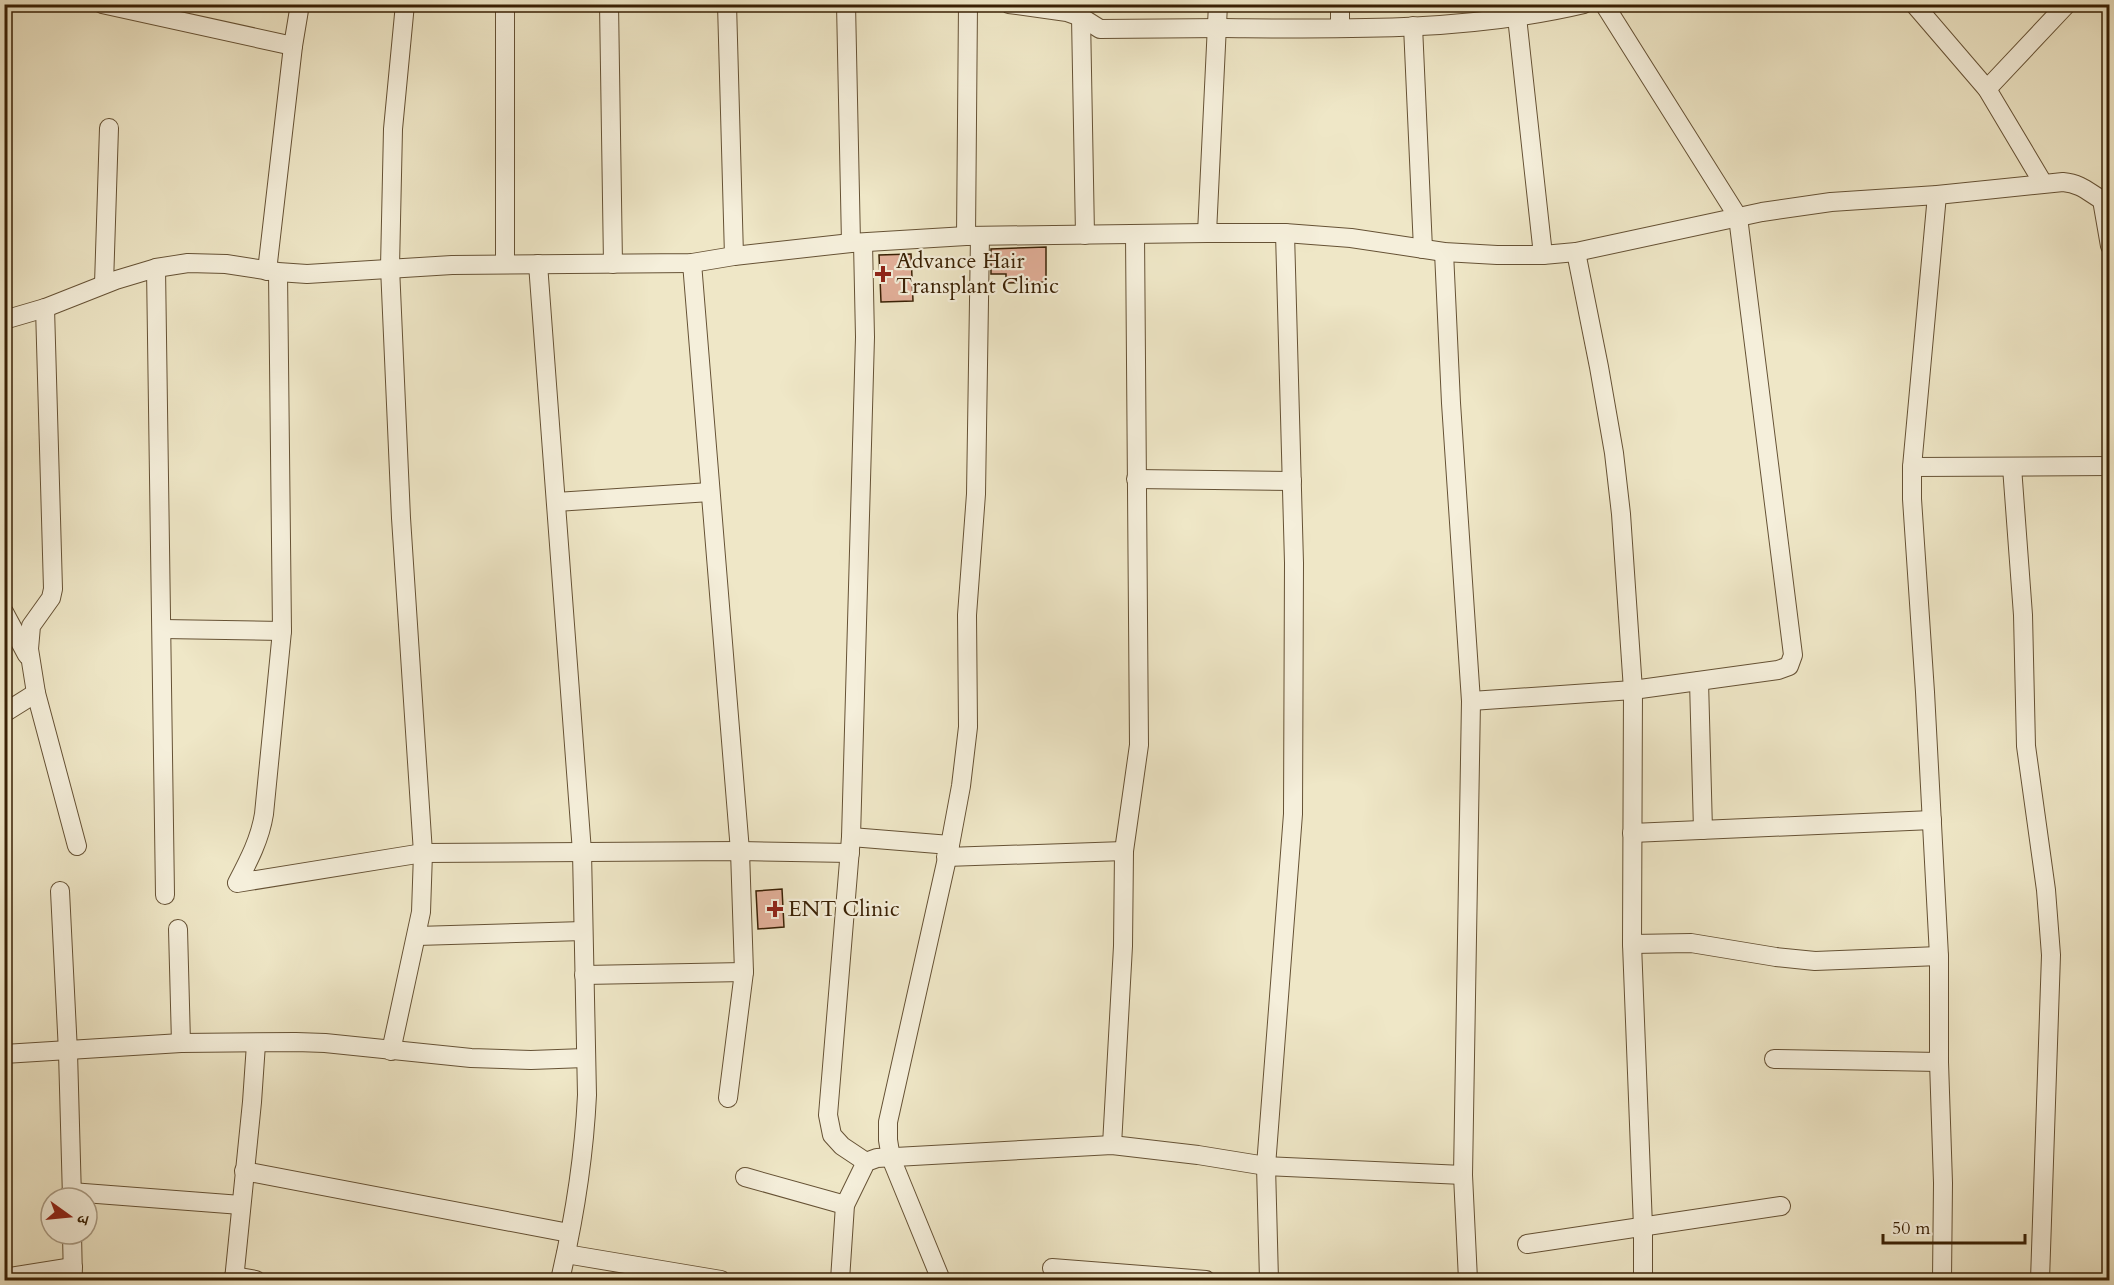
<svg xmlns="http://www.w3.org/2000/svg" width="2114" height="1285" font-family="Cardo,'Noto Serif Devanagari',serif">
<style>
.building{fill:#e3b09a;stroke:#392004;stroke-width:1.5}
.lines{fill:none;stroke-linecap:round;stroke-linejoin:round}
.minor-casing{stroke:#665235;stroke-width:20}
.minor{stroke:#f5efdb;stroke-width:18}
.poi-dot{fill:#8f2418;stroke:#f5efdb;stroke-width:2}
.labels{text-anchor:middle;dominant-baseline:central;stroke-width:4.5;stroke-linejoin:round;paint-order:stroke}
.poi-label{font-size:22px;fill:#392004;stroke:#f5efdb;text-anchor:start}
</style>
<rect width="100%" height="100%" fill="#efe7c7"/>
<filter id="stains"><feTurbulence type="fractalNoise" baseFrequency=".00333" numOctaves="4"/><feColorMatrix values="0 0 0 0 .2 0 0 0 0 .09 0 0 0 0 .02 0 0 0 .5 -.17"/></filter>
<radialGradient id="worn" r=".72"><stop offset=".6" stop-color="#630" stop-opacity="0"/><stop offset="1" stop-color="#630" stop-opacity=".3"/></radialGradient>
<!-- building -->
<g class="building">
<path d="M1046 247V282L1006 283V274H991V249Z"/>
<path d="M911 254 913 301 881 302 879 255Z"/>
<path d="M782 889 784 927 758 929 756 891Z"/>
</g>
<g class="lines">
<defs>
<g id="minor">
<path d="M102 4 293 46"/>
<path d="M609 4 613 264"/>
<path d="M727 4 734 256"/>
<path d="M846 4 851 243"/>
<path d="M1009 4 1067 12 1081 17 1100 29C1141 29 1182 28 1224 28 1343 29 1466 32 1584 4"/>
<path d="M1340 4V28"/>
<path d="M1914 4 1987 89 2043 183"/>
<path d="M1081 17 1085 235"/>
<path d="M1517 17 1543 255"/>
<path d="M1413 26 1423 249"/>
<path d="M1987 89 2067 4"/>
<path d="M1937 195 1912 467V499L1925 692 1939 956V1062L1943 1183 1942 1280"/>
<path d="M2102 200 2110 246"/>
<path d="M1207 233 1218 4"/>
<path d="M966 236 968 4"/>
<path d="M863 243 865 337 851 837 828 1115 832 1135 842 1146 866 1162"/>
<path d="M1444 252 1451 403 1471 701 1463 1175 1468 1280"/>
<path d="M1576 252 1599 367 1614 453 1621 514 1633 690 1632 944 1643 1227V1280"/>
<path d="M692 263 740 851 744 972 728 1098"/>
<path d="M505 264V4"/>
<path d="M538 264 582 852 587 1095C584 1158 574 1220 560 1280"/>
<path d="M156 268 165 895"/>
<path d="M267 271 293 46 300 4"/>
<path d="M278 272 282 631 264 814C260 839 249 860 237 883L423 853 740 851 850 853"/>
<path d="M104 284 109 128"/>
<path d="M45 308 53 589 51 598 31 626 29 649 36 693 77 846"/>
<path d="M4 320 45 308 116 280 156 268 188 263 226 264 278 272 307 274 452 265 692 263 734 256 851 243 966 236 1207 233H1285L1351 238 1444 252 1497 255H1543L1576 252 1762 212 1831 202 1937 195 2063 182C2085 184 2091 196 2110 204"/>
<path d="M1912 467 2110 466"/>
<path d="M2012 467 2023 615 2026 746 2046 890 2051 955 2040 1280"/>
<path d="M1136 479 1292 481"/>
<path d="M556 502 710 492"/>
<path d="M4 612 27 655"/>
<path d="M163 629 282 631"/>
<path d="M1699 681 1703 830"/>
<path d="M1471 701 1633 690 1778 670 1789 666 1793 655 1738 217 1604 4"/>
<path d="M4 713 36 693"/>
<path d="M1632 833 1932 820"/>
<path d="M851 837 950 845"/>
<path d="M946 857 1124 851"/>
<path d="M60 891 68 1052 72 1198"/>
<path d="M178 929 181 1043"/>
<path d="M417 936 583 931"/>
<path d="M1632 944 1691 943 1776 957 1815 961 1939 956"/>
<path d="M584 975 744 972"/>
<path d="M391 1051 421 912 423 853 401 518 390 267 393 129 405 4"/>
<path d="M4 1054 181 1043 296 1042 325 1043 471 1058 531 1060 585 1058"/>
<path d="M1774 1059 1939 1062"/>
<path d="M1112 1145 1123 946 1124 851 1139 745 1135 234"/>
<path d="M244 1171 569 1233"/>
<path d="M745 1177 845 1205"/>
<path d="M71 1192 241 1205"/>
<path d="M72 1234 73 1280"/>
<path d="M1527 1244 1781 1206"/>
<path d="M566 1254 721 1280"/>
<path d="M1052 1268 1206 1280"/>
<path d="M234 1276 256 1280"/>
<path d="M4 1278 73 1267"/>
<path d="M234 1280 252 1102 256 1044"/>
<path d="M840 1280 845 1205 866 1162 877 1158 1112 1145 1198 1155 1266 1166 1463 1175"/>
<path d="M941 1280 891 1158 888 1140V1122L950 845 961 786 968 727 967 615 976 494 980 236"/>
<path d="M1269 1280 1266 1166 1293 814 1294 563 1285 233"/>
</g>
</defs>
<!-- minor casing -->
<use href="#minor" class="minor-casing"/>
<!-- minor -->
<use href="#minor" class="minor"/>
</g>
<!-- markers -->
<g class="poi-dot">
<path d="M880 265h6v6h6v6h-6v6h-6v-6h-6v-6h6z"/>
<path d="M772 900h6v6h6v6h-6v6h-6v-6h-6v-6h6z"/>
</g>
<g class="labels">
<!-- poi labels -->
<g class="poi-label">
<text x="896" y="261">Advance Hair<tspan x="896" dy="25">Transplant Clinic</tspan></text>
<text x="788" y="909">ENT Clinic</text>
</g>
</g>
<!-- margin -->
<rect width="2114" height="1285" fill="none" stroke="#efe7c7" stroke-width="24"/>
<rect x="6" y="6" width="2102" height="1273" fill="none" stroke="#392004" stroke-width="3"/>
<rect x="12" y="12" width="2090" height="1261" fill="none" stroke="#392004" stroke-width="1.5"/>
<!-- north arrow -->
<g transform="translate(69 1216) rotate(105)"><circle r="28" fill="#f5efdb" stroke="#aa9c85" stroke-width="1.5"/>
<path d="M0-4.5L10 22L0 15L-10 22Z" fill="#8f2418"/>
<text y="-9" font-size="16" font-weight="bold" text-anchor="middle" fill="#392004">उ</text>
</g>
<!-- scale -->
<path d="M1883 1234v9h142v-9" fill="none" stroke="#392004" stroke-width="3"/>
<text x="1892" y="1234" font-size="18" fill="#392004" stroke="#f5efdb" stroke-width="4.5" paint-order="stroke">50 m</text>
<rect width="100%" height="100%" filter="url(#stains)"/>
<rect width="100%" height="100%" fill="url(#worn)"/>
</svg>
